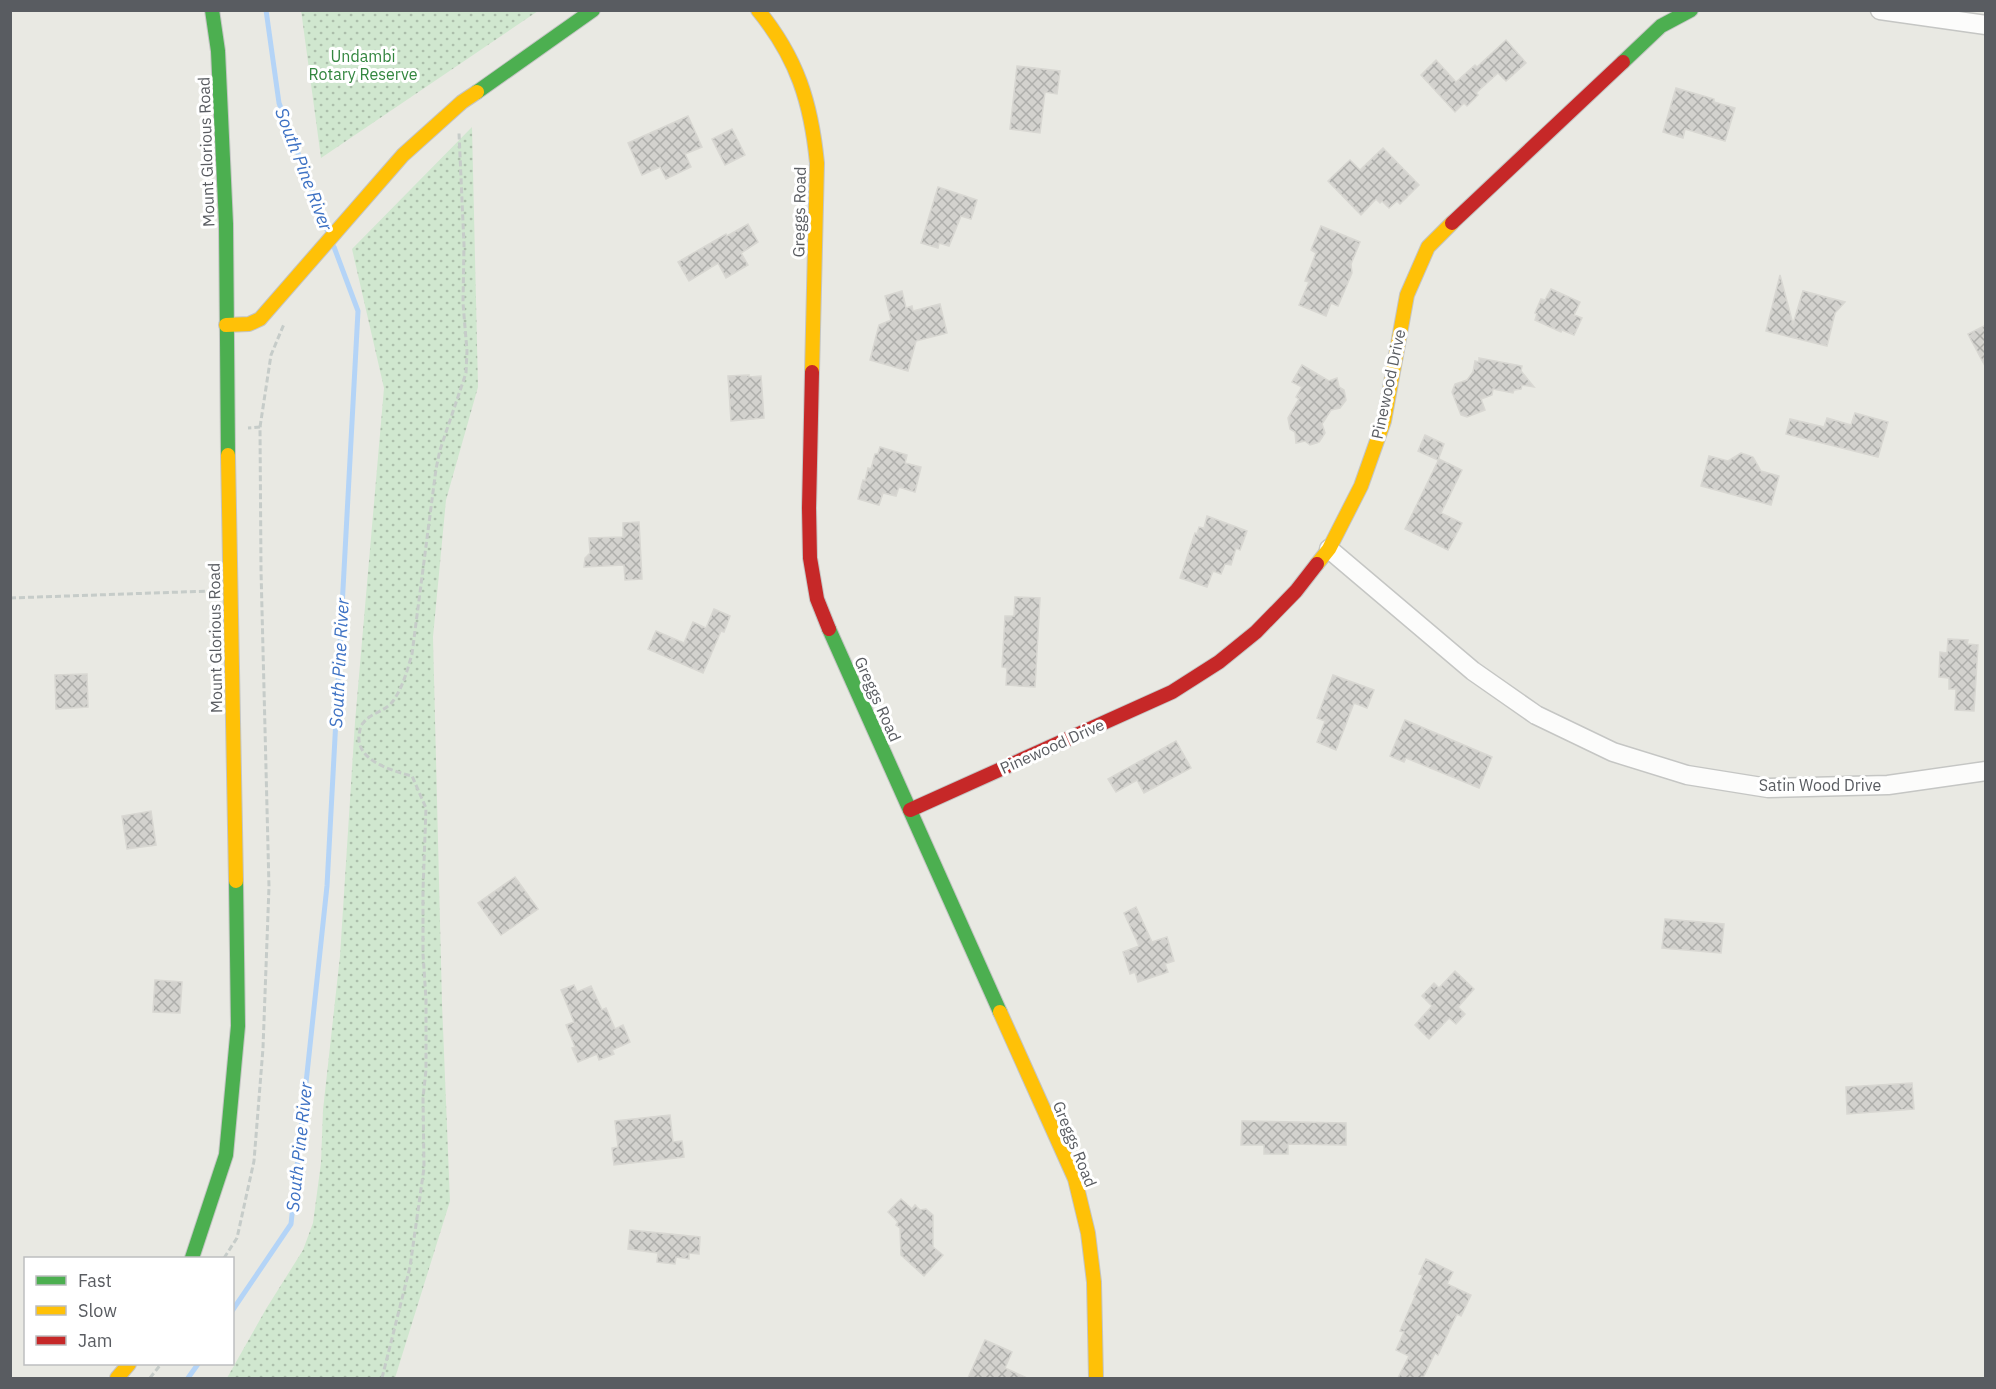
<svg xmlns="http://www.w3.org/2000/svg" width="1996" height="1389" font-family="'IBM Plex Sans',sans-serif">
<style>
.green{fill:url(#green-dots)}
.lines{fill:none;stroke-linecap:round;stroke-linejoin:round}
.stream{stroke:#b4d4f7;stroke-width:5}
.building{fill:url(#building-cross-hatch);stroke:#d8d7d2;stroke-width:1.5}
.street-casing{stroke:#c5c6c4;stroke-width:21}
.fast-casing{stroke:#c4c5c4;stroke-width:16}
.slow-casing{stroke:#c4c5c4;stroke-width:16}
.jam-casing{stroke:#c4c5c4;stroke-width:16}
.path{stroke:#c6ccc9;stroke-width:3;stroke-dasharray:6 3;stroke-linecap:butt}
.street{stroke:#fcfcfb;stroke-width:18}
.fast{stroke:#4caf50;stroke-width:14}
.slow{stroke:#ffc107;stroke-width:14}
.jam{stroke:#c62828;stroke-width:14}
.labels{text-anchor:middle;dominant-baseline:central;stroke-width:6;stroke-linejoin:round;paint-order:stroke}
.park-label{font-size:16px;fill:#33863f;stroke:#fff}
.street-label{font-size:16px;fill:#595c61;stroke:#fff}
.water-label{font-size:18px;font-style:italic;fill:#3e72c4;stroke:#fff}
</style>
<defs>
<pattern id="green-dots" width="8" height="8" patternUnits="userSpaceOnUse" patternTransform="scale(1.5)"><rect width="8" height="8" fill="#d0e7cf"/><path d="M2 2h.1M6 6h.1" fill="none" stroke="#acbeab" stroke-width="1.8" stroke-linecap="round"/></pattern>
<pattern id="building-cross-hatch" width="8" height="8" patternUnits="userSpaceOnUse" patternTransform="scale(1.5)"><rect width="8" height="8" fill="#d3d2ce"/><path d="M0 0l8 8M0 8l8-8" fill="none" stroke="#aeaeab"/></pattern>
</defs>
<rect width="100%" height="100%" fill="#e9e9e3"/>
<!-- green -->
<g class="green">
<path d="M301 10H538V11L321 158Z"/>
<path d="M472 127 478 387 446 500 433 637 442 1003 450 1201 395 1378H227L266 1309 303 1250 313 1223 321 1163 323 1110 340 956 355 722 384 388 352 249Z"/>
</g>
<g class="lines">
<!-- stream -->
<g class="stream">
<path d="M266 10 279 103 327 230"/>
<path d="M232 1311 291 1224 327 886 358 311 334 247"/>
<path d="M188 1378 198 1364"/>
</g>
</g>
<!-- building -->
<g class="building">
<path d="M1506 40 1526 63 1506 81 1498 73 1476 93 1478 95 1467 106 1464 103 1455 112 1421 75 1436 60 1456 82 1475 65 1477 67Z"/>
<path d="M1017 66 1060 71 1057 94 1045 92 1040 133 1010 129Z"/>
<path d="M1676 88 1714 99V102L1735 108 1725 141 1685 129 1683 138 1663 132Z"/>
<path d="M688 116 702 147 685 154 691 167 666 179 660 167 642 175 628 143Z"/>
<path d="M732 129 745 155 725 165 712 139Z"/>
<path d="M1383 148 1419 185 1400 204 1397 201 1389 208 1382 201 1380 203 1376 199 1361 215 1328 181 1350 160 1360 170Z"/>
<path d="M938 187 977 200 971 219 961 216 949 246 939 243 938 248 921 243Z"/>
<path d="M748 224 758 242 741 253 748 265 726 278 718 263 689 281 678 262 726 234 727 236Z"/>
<path d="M1321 226 1360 242 1351 264 1352 273 1338 306 1331 303 1326 316 1299 305 1309 282 1305 281 1316 253 1311 250Z"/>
<path d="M1780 275 1793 324 1803 291 1845 302 1835 313 1827 346 1766 331Z"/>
<path d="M1551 289 1580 302 1574 315 1582 318 1574 335 1562 330 1561 332 1535 320 1537 314 1535 313 1541 299 1545 300Z"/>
<path d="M902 291 906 308 912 306 913 311 940 304 947 333 916 341 908 371 870 360 879 325 891 320 885 296Z"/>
<path d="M1986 325V368L1968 334Z"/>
<path d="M1479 358 1522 366 1521 371 1534 387 1522 385 1521 389 1514 390 1513 393 1493 389 1492 395 1481 399 1485 410 1467 417 1461 415 1452 392 1455 384 1467 380 1473 372 1475 361 1479 362Z"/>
<path d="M1302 365 1329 381 1337 378 1339 387 1344 390 1346 400 1340 408 1331 410 1322 424 1325 433 1319 442 1310 445 1305 441 1296 443 1295 432 1290 429 1288 418 1299 399 1296 397 1302 387 1292 382Z"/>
<path d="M749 375V377L761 376 764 418 731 421 728 376Z"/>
<path d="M1855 413 1888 422 1878 457 1786 434 1790 419 1824 427 1827 418 1851 425Z"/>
<path d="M1425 435 1444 444 1438 460 1418 451Z"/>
<path d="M880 447 907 455 905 463 921 467 915 492 899 487 896 496 883 493 879 505 858 499 863 480 865 481 868 468 871 469 875 454H878Z"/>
<path d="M1741 453 1753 457 1761 471 1779 476 1771 505 1701 486 1709 456 1728 461Z"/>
<path d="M1439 459 1462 470 1441 513 1462 523 1448 550 1405 529Z"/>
<path d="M1207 516 1247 531 1240 550 1236 548 1231 565 1225 564 1221 574 1213 571 1207 587 1180 578 1195 533 1197 534 1199 527 1204 528Z"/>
<path d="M639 522 642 579 625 580 624 565 584 567 585 558 590 553 589 538 623 537V523Z"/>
<path d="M1015 597 1040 598 1035 687 1006 685 1007 668 1002 667 1005 616H1014Z"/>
<path d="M714 609 730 616 724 632 721 631 703 673 648 649 656 631 684 643 693 622 706 628Z"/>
<path d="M1948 639 1968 640 1967 644 1978 645 1974 711 1955 710 1956 689H1949V678L1939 677 1940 652 1947 653Z"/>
<path d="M87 674 88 707 56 709 55 675Z"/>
<path d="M1333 675 1374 690 1367 708 1354 703 1336 750 1317 742 1325 721 1317 718Z"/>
<path d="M1405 720 1492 757 1479 788 1406 758 1404 762 1390 756Z"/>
<path d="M1176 741 1191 768 1144 793 1137 780 1116 792 1108 779Z"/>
<path d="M151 811 156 845 127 849 122 816Z"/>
<path d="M515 877 538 909 501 935 478 903Z"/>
<path d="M1136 907 1152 942 1167 937 1174 961 1165 964 1168 972 1138 982 1135 972 1130 974 1123 952 1139 946 1124 913Z"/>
<path d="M1665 919 1724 924 1721 953 1662 948Z"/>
<path d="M1455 971 1474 989 1458 1007 1465 1014 1456 1024 1449 1018 1429 1039 1415 1025 1432 1006 1422 996 1434 983 1439 988Z"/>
<path d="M155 980 182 982 180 1013 153 1012Z"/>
<path d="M574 985 577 992 591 986 602 1010 606 1008 615 1029 623 1025 630 1042 612 1050 614 1054 599 1060 597 1054 578 1062 572 1048 575 1047 566 1025 574 1022 561 990Z"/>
<path d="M1912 1083 1914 1109 1847 1114 1846 1087Z"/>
<path d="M670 1115 673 1142 682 1141 684 1157 614 1165 612 1148 618 1147 615 1121Z"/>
<path d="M1242 1121 1346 1123V1145L1288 1144V1154H1264V1145H1241Z"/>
<path d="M901 1199 912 1209 915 1205 920 1210 926 1209 933 1215V1247L943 1255 924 1276 901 1255 900 1228 896 1225 898 1222 888 1212Z"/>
<path d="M630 1230 700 1237 699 1254 689 1253V1259L676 1257 675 1264 657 1262 658 1253 628 1249Z"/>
<path d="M1426 1259 1453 1272 1447 1284 1471 1295 1461 1316 1457 1314 1438 1355 1435 1353 1423 1378H1398L1409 1356 1396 1350 1404 1332 1400 1331 1416 1294H1414L1423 1275 1419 1274Z"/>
<path d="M985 1340 1012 1352 1005 1368 1027 1378H968Z"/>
</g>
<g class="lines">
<defs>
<g id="street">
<path d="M1880 10 1986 25"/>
<path d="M1329 549 1473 671 1536 715 1613 752 1687 775 1768 788 1888 785 1986 771"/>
</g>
<g id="fast">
<path d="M212 10 218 51 226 224 228 455"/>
<path d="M1623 62 1661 26 1691 10"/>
<path d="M477 92 593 10"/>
<path d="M829 629 1000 1012"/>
<path d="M192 1258 226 1155 238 1026 236 881"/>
</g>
<g id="slow">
<path d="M758 10C797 58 811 102 817 163L812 372"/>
<path d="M226 325 249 324 260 319 403 155 462 102 477 92"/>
<path d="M228 455 236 881"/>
<path d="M1317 564 1329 549 1361 486 1384 421 1407 295 1428 247 1452 223"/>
<path d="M1000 1012 1075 1179 1088 1233 1094 1282 1096 1378"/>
<path d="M117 1378 129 1364"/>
</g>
<g id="jam">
<path d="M1452 223 1623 62"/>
<path d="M812 372 809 508 810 558 817 599 829 629"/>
<path d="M910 810 1172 692 1219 662 1256 632 1296 591 1317 564"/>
</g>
</defs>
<!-- street casing -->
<use href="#street" class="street-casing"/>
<!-- fast casing -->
<use href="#fast" class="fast-casing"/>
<!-- slow casing -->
<use href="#slow" class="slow-casing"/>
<!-- jam casing -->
<use href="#jam" class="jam-casing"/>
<!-- path -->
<g class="path">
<path d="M260 427 271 355 284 324"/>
<path d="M10 598 211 591"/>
<path d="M224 1258 237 1238 254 1161 263 1048 269 887 261 570 260 427 248 428"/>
<path d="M150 1378 161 1364"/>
<path d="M382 1378 410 1267 424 1168 423 1098 426 1070V999L423 954V890L426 808 412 776C393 771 356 761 359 735 360 730 360 726 364 722 372 712 385 712 393 701 403 687 407 671 412 654L436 469 440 450 466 373 467 351 463 303 464 245 459 133"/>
</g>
<!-- street -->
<use href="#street" class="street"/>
<!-- fast -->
<use href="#fast" class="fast"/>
<!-- slow -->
<use href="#slow" class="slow"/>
<!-- jam -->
<use href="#jam" class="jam"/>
</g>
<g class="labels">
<!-- park labels -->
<g class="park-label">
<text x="363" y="56">Undambi<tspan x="363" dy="18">Rotary Reserve</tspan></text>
</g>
<!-- street labels -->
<g class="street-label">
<text transform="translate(206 152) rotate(-92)">Mount Glorious Road</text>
<text transform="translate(799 212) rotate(-89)">Greggs Road</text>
<text transform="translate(1388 384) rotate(-78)">Pinewood Drive</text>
<text transform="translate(215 638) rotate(-91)">Mount Glorious Road</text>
<text transform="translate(878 699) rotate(66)">Greggs Road</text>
<text transform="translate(1052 746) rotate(-24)">Pinewood Drive</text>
<text x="1820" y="785">Satin Wood Drive</text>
<text transform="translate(1075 1144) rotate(68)">Greggs Road</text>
</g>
<!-- water labels -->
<g class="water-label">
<text transform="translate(304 169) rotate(69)">South Pine River</text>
<text transform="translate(339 663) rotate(-87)">South Pine River</text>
<text transform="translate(299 1147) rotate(-84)">South Pine River</text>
</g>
</g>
<!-- border -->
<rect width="1996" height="1389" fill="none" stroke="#595c61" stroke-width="24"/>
<!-- legend -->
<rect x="24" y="1257" width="210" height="108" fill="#ffffff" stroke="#bdbec0" stroke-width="1.5"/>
<rect x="36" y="1276" width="30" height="9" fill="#4caf50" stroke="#bdbec0" stroke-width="1.5"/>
<text x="78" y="1287" font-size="18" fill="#595c61">Fast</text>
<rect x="36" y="1306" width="30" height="9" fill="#ffc107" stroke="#bdbec0" stroke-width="1.5"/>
<text x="78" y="1317" font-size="18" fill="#595c61">Slow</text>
<rect x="36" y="1336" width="30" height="9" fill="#c62828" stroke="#bdbec0" stroke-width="1.5"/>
<text x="78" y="1347" font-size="18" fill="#595c61">Jam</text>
</svg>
